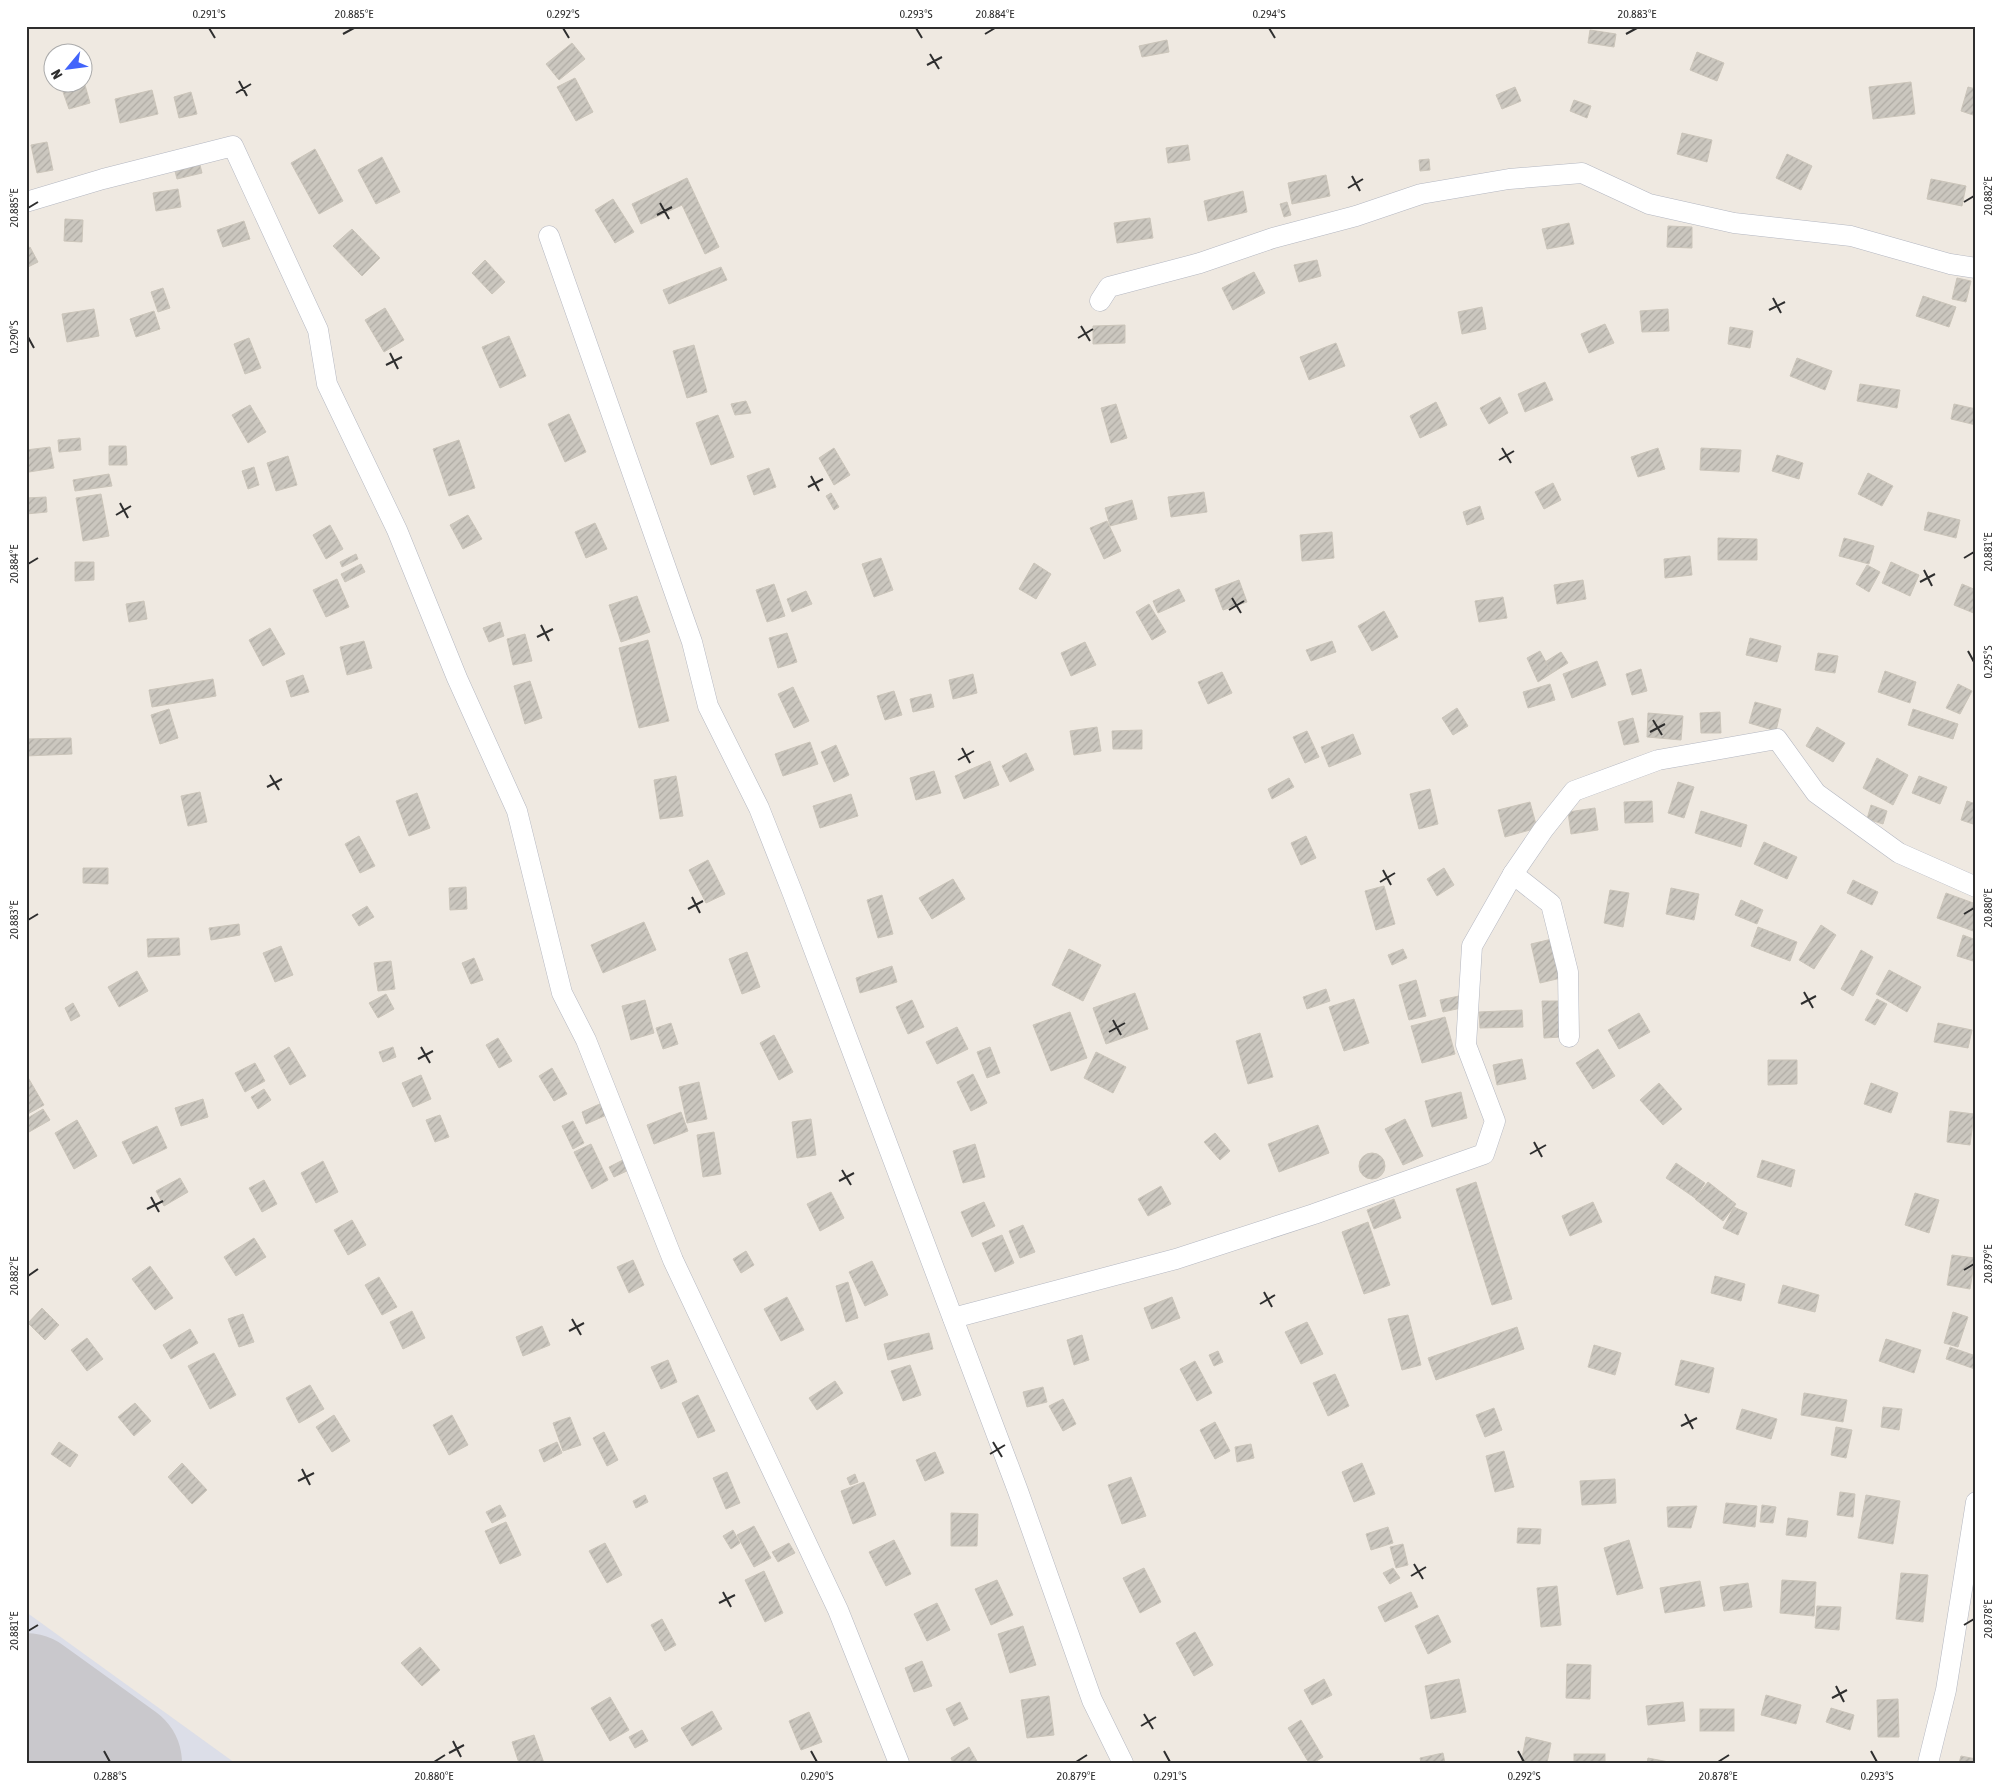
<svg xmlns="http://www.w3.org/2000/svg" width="2002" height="1789" font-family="'Asap Condensed',sans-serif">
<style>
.airport{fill:#dcdee8}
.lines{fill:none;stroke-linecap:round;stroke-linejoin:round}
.runway{stroke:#c9c8cc;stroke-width:126}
.building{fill:url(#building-hatch);stroke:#cbc5ba}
.minor-casing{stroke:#b4b7c1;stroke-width:21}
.minor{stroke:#fff;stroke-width:20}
.ticks{fill:none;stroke:#2e2e2e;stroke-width:2}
.neatline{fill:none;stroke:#2e2e2e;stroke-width:2}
.ticks-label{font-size:12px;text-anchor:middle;fill:#2e2e2e}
</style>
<defs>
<pattern id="building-hatch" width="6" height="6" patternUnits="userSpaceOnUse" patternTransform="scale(1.25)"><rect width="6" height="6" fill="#cbc7bf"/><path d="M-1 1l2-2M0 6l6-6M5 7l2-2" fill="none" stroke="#afaba4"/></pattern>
</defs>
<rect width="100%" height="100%" fill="#efe9e1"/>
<!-- airport -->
<path class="airport" d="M26 1612 235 1763H26Z"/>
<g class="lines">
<!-- runway -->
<path class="runway" d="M26 1696 119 1763"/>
</g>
<!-- building -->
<g class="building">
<path d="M1590 30 1616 34 1614 47 1588 43Z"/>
<path d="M1167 40 1169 52 1142 57 1139 46Z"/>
<path d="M572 43 585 59 559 80 546 64Z"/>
<path d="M1697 52 1724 63 1717 81 1690 70Z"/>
<path d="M575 78 593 112 576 121 557 87Z"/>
<path d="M1911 82 1915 114 1873 119 1869 87Z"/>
<path d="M85 85 90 103 69 109 63 92Z"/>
<path d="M1515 87 1521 101 1502 109 1496 95Z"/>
<path d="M1968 87 1976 89V116L1961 111Z"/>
<path d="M152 90 158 114 120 123 115 99Z"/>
<path d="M191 92 197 114 179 118 174 97Z"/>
<path d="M1574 100 1591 106 1587 118 1570 111Z"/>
<path d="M1682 133 1712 140 1707 162 1677 154Z"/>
<path d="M47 142 53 170 37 173 31 145Z"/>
<path d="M1188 145 1190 160 1168 163 1166 148Z"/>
<path d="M315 149 343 201 319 214 291 163Z"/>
<path d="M1787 154 1812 166 1801 190 1776 178Z"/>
<path d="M198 157 202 173 177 179 173 163Z"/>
<path d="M382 157 400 192 376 204 358 170Z"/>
<path d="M1429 159 1430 170 1420 171 1419 160Z"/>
<path d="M1326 175 1330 196 1292 204 1288 183Z"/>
<path d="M687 178 719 247 705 254 682 205 641 224 632 204Z"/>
<path d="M1931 179 1966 186 1962 206 1927 199Z"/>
<path d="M178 189 181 207 156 211 153 193Z"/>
<path d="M1243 191 1247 212 1208 221 1204 201Z"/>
<path d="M613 199 634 232 615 243 595 210Z"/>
<path d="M1287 202 1291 215 1284 217 1280 204Z"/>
<path d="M1150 218 1153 238 1117 243 1114 223Z"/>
<path d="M65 219 83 220 82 242 64 241Z"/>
<path d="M244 221 250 239 223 247 217 230Z"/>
<path d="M1569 223 1574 244 1547 249 1542 229Z"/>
<path d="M1668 226 1692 227V248L1667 247Z"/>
<path d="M352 229 380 258 362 276 333 246Z"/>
<path d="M30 247 38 262 26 268V249Z"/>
<path d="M485 260 505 282 492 294 472 273Z"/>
<path d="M1317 260 1321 276 1299 282 1294 265Z"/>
<path d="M721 267 727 280 669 304 663 290Z"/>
<path d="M1254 272 1265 293 1233 310 1222 288Z"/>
<path d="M1957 278 1971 281 1966 302 1952 299Z"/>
<path d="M163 288 170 308 158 312 151 292Z"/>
<path d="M1923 296 1956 307 1949 327 1916 316Z"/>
<path d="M1482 307 1486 329 1462 334 1458 312Z"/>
<path d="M385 308 404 340 384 352 365 320Z"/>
<path d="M94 309 99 336 67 342 62 314Z"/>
<path d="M1668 309 1669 331 1642 332 1640 311Z"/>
<path d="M154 311 160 329 136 337 130 319Z"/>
<path d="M1605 324 1614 343 1589 353 1581 334Z"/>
<path d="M1125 325V343L1093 344V326Z"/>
<path d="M1730 327 1753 331 1750 348 1728 344Z"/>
<path d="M509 336 526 376 500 388 482 347Z"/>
<path d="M249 338 261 368 245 374 234 344Z"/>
<path d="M1336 343 1345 366 1309 380 1300 357Z"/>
<path d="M694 345 707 392 687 398 673 351Z"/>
<path d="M1797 358 1832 371 1825 390 1790 376Z"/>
<path d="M1545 382 1553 400 1525 412 1518 394Z"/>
<path d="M1860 384 1900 390 1897 408 1857 401Z"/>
<path d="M1500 397 1508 413 1489 424 1480 408Z"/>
<path d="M746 401 751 413 735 415 731 404Z"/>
<path d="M1436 402 1447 425 1420 438 1410 416Z"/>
<path d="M1116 404 1127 438 1111 443 1101 408Z"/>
<path d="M1954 404 1976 409V425L1951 419Z"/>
<path d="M250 405 266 432 248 443 232 415Z"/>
<path d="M569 414 586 452 565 462 548 424Z"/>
<path d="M718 415 734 457 711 465 696 423Z"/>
<path d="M80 438 81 450 59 452 58 440Z"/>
<path d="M459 440 475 488 449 496 433 449Z"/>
<path d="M109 446H126L127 465H109Z"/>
<path d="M50 447 54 468 29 472 26 450Z"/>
<path d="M834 448 850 475 834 485 819 458Z"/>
<path d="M1658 448 1665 469 1638 477 1631 457Z"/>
<path d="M1701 448 1741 450 1739 472 1700 470Z"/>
<path d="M1777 455 1803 463 1799 479 1772 471Z"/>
<path d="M288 456 297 485 276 491 267 463Z"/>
<path d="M254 467 259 485 248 489 242 471Z"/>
<path d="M769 468 776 487 754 495 747 476Z"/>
<path d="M1868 473 1893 486 1882 506 1858 494Z"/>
<path d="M109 474 112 486 75 491 73 480Z"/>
<path d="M1553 483 1561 500 1544 509 1535 492Z"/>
<path d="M1204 492 1207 512 1171 517 1168 497Z"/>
<path d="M831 493 839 507 834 510 826 496Z"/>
<path d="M101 494 109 536 83 541 76 498Z"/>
<path d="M46 497 47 512 26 514V498Z"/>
<path d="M1132 500 1137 519 1110 526 1105 508Z"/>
<path d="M1480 506 1484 519 1467 525 1463 512Z"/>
<path d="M1928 512 1960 520 1956 538 1924 530Z"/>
<path d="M468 515 482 539 463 549 450 525Z"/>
<path d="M1107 521 1121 551 1104 559 1090 528Z"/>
<path d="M595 523 607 549 586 558 575 532Z"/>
<path d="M330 525 343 549 326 559 313 535Z"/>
<path d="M1332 532 1334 558 1302 561 1300 535Z"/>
<path d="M1718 538 1757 539V560H1718Z"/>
<path d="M1844 538 1874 546 1869 564 1839 556Z"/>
<path d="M356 554 358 559 342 567 340 562Z"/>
<path d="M1690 556 1692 575 1665 578 1664 559Z"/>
<path d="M881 558 893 590 874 597 862 564Z"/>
<path d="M75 562H94V580L75 581Z"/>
<path d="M1891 562 1919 575 1910 596 1882 583Z"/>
<path d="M1034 563 1051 574 1036 599 1019 589Z"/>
<path d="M361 564 365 572 345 582 341 574Z"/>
<path d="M1867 565 1880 572 1869 592 1856 584Z"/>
<path d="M337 579 349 607 326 617 313 590Z"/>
<path d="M1239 580 1247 602 1223 610 1215 589Z"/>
<path d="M1583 580 1586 599 1557 604 1554 585Z"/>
<path d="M774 584 785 616 767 622 756 590Z"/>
<path d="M1962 584 1976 590V614L1954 605Z"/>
<path d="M1179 589 1185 601 1158 613 1153 601Z"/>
<path d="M806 591 812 604 792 612 787 599Z"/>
<path d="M637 596 650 632 621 642 609 605Z"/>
<path d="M1503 597 1507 618 1479 622 1475 601Z"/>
<path d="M144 601 147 619 129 622 126 604Z"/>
<path d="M1149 604 1166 632 1152 640 1136 612Z"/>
<path d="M1384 611 1398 637 1372 651 1358 626Z"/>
<path d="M500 622 504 636 489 642 483 628Z"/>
<path d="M270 628 285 654 263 666 249 640Z"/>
<path d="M787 633 797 662 778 668 769 638Z"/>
<path d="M525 634 532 661 513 665 507 639Z"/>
<path d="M1750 638 1781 646 1777 662 1746 655Z"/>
<path d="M648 640 669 721 639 728 619 648Z"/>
<path d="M364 641 372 668 347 675 340 647Z"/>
<path d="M1332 641 1336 652 1311 661 1306 650Z"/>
<path d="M1085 642 1096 665 1071 676 1061 653Z"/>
<path d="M1540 651 1552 673 1538 682 1527 658Z"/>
<path d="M1561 652 1568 663 1552 673 1545 662Z"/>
<path d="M1818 653 1838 656 1835 673 1815 670Z"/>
<path d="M1597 661 1606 685 1572 698 1563 674Z"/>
<path d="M1641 669 1647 691 1632 695 1626 674Z"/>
<path d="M1885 671 1916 682 1910 703 1878 692Z"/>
<path d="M1222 672 1232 693 1208 704 1198 682Z"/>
<path d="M973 674 977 693 953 699 949 680Z"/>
<path d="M303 675 309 692 291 697 286 681Z"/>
<path d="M213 679 216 696 152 707 149 690Z"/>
<path d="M530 681 542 718 525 724 514 686Z"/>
<path d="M1550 684 1555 700 1528 708 1523 692Z"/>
<path d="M1958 684 1972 691 1960 714 1946 708Z"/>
<path d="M793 687 809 721 794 728 778 694Z"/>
<path d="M894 691 902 715 885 720 877 696Z"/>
<path d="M931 694 934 707 913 712 910 699Z"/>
<path d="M1755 702 1781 709 1776 731 1749 723Z"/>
<path d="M1457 708 1468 726 1453 735 1442 718Z"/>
<path d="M169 709 178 738 160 744 151 715Z"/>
<path d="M1913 709 1958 724 1953 739 1908 725Z"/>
<path d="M1720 712 1721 733H1701L1700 713Z"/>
<path d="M1648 713 1683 716 1681 740 1647 737Z"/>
<path d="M1633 718 1639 742 1624 745 1618 722Z"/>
<path d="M1097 727 1101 751 1074 755 1070 731Z"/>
<path d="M1817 727 1845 743 1833 762 1806 746Z"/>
<path d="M1142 730V749H1113L1112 731Z"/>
<path d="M1307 731 1319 757 1305 763 1293 737Z"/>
<path d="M1353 734 1361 754 1329 767 1321 747Z"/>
<path d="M71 738 72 754 26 756V739Z"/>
<path d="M810 742 818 764 783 776 775 754Z"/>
<path d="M836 745 849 775 834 782 821 752Z"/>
<path d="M1026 753 1034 770 1010 782 1002 766Z"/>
<path d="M1877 758 1908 775 1893 805 1863 788Z"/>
<path d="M990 761 999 785 964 799 955 776Z"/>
<path d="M934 771 941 793 916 800 910 778Z"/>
<path d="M676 776 683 816 660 819 654 780Z"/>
<path d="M1919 776 1947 787 1940 804 1912 793Z"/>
<path d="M1289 778 1294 787 1272 799 1268 789Z"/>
<path d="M1678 782 1694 787 1684 818 1668 813Z"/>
<path d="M1430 789 1438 824 1419 829 1410 794Z"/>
<path d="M200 792 207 822 188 826 181 796Z"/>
<path d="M417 793 430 828 409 836 396 801Z"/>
<path d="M851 794 858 816 820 828 813 806Z"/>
<path d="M1652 801 1653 822 1625 823 1624 802Z"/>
<path d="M1967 801 1976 804V825L1961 820Z"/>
<path d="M1530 802 1537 828 1505 837 1498 810Z"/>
<path d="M1871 805 1887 811 1883 824 1867 819Z"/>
<path d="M1595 808 1598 830 1571 834 1568 812Z"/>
<path d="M1701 811 1747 825 1741 847 1695 833Z"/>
<path d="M359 836 375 866 360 873 345 844Z"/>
<path d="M1306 836 1316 858 1301 865 1291 843Z"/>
<path d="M1764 842 1797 857 1787 879 1754 864Z"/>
<path d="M708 860 725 894 706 903 689 870Z"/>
<path d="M83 868H108V884L83 883Z"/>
<path d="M1444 868 1454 885 1437 896 1427 879Z"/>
<path d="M953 879 965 899 932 919 919 898Z"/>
<path d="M1853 880 1878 892 1872 905 1847 893Z"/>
<path d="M1384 886 1395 924 1376 930 1365 891Z"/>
<path d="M466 887 467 909 450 910 449 888Z"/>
<path d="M1671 888 1699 894 1694 920 1666 914Z"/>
<path d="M1610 890 1629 893 1623 927 1604 923Z"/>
<path d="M1946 893 1976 904V932L1937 918Z"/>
<path d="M882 895 893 934 878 938 867 900Z"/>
<path d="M1741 900 1763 910 1757 924 1735 915Z"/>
<path d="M367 906 374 917 359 926 352 915Z"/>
<path d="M644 922 656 950 603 973 591 945Z"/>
<path d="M239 924 240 935 211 940 209 928Z"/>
<path d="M1821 925 1836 935 1814 969 1799 960Z"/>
<path d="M1758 927 1797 942 1790 961 1751 946Z"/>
<path d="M1963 935 1976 940V951L1973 961 1957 956Z"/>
<path d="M179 938 180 955 148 957 147 939Z"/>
<path d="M1552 939 1561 978 1540 983 1531 944Z"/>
<path d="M281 946 293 975 275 982 263 953Z"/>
<path d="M1069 949 1101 965 1083 1001 1052 985Z"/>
<path d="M1403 949 1407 958 1392 965 1388 955Z"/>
<path d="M1861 950 1873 957 1853 996 1841 989Z"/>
<path d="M747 952 760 987 742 994 729 959Z"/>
<path d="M474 958 483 980 471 984 462 963Z"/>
<path d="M391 961 395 989 378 991 374 963Z"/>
<path d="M892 966 897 982 860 993 856 978Z"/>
<path d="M1889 970 1921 987 1907 1012 1876 994Z"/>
<path d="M137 971 148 991 119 1007 108 987Z"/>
<path d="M1416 980 1426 1016 1409 1020 1399 985Z"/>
<path d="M1326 989 1330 1001 1307 1009 1303 997Z"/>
<path d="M1135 993 1148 1029 1106 1044 1093 1008Z"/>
<path d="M386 994 394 1009 378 1018 369 1003Z"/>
<path d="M1459 996 1461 1008 1443 1012 1440 1000Z"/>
<path d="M1354 999 1369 1043 1344 1051 1329 1007Z"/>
<path d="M1877 999 1887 1004 1875 1025 1865 1020Z"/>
<path d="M645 1000 654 1033 631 1040 622 1006Z"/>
<path d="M912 1000 924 1027 908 1034 896 1007Z"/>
<path d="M1542 1001H1559L1561 1037 1544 1038Z"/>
<path d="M73 1003 80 1016 71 1021 65 1008Z"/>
<path d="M1522 1010 1523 1027 1480 1028 1479 1012Z"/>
<path d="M1070 1012 1087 1058 1051 1071 1033 1025Z"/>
<path d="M1639 1013 1650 1032 1619 1049 1608 1030Z"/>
<path d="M1445 1017 1455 1054 1422 1063 1411 1026Z"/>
<path d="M671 1023 678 1044 663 1049 656 1028Z"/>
<path d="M1938 1023 1972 1030 1968 1048 1934 1042Z"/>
<path d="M957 1027 968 1049 937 1064 926 1042Z"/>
<path d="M1260 1033 1273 1077 1248 1084 1236 1041Z"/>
<path d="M774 1035 793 1072 779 1080 760 1043Z"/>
<path d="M498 1038 512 1061 499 1068 486 1045Z"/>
<path d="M289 1047 306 1076 290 1085 274 1056Z"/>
<path d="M393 1047 396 1057 383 1062 379 1052Z"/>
<path d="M990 1047 1000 1073 987 1078 977 1052Z"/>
<path d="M1598 1049 1615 1076 1593 1089 1576 1063Z"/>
<path d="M1096 1052 1126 1067 1113 1093 1084 1078Z"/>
<path d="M1522 1059 1526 1079 1497 1085 1493 1065Z"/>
<path d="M1768 1060H1797V1084L1768 1085Z"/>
<path d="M255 1063 265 1081 245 1092 235 1073Z"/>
<path d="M552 1068 567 1094 554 1101 539 1076Z"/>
<path d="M26 1074 44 1105 26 1115Z"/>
<path d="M973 1074 987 1103 971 1111 957 1082Z"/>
<path d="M421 1075 431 1099 413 1107 402 1083Z"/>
<path d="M699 1082 707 1119 687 1123 679 1087Z"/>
<path d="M1659 1083 1682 1109 1663 1125 1640 1100Z"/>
<path d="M1871 1083 1898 1093 1891 1113 1864 1104Z"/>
<path d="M264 1089 271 1100 258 1109 251 1097Z"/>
<path d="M1461 1092 1467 1118 1432 1127 1425 1101Z"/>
<path d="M203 1099 208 1117 181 1126 175 1108Z"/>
<path d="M604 1102 609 1114 586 1124 582 1112Z"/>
<path d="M43 1109 50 1120 29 1132 26 1127V1119Z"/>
<path d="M1950 1111 1974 1114 1970 1145 1947 1142Z"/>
<path d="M681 1112 688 1131 654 1144 647 1125Z"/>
<path d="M440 1115 449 1137 435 1142 426 1120Z"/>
<path d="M811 1119 816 1155 797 1158 792 1122Z"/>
<path d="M1405 1119 1423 1156 1403 1165 1385 1129Z"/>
<path d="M77 1120 97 1156 74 1169 55 1133Z"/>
<path d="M573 1121 584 1143 573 1149 562 1126Z"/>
<path d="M1318 1125 1329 1153 1279 1172 1268 1144Z"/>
<path d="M157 1126 167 1148 133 1164 122 1142Z"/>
<path d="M714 1132 721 1174 703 1177 697 1135Z"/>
<path d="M1215 1133 1230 1151 1220 1160 1204 1142Z"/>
<path d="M591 1144 608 1180 592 1189 574 1152Z"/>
<path d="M975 1144 985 1177 963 1183 953 1151Z"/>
<circle cx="1372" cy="1166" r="13"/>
<path d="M625 1159 631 1169 614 1177 609 1167Z"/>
<path d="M1762 1160 1795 1170 1791 1187 1757 1177Z"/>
<path d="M323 1161 338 1192 316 1203 301 1173Z"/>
<path d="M1676 1163 1705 1183 1695 1198 1666 1178Z"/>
<path d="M180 1178 188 1192 164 1206 156 1191Z"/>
<path d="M264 1180 277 1204 262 1212 249 1188Z"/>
<path d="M1476 1182 1512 1299 1492 1305 1456 1189Z"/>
<path d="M1708 1182 1736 1204 1723 1221 1695 1199Z"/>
<path d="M1161 1186 1171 1204 1148 1216 1138 1199Z"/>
<path d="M831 1192 844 1218 820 1231 807 1204Z"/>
<path d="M1915 1193 1939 1200 1929 1233 1905 1225Z"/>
<path d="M1394 1199 1401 1218 1374 1229 1367 1210Z"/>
<path d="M984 1202 995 1226 972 1237 961 1212Z"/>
<path d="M1593 1202 1602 1222 1570 1236 1562 1216Z"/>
<path d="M1734 1207 1747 1213 1738 1235 1723 1228Z"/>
<path d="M352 1220 366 1245 348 1255 334 1230Z"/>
<path d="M1368 1222 1390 1285 1364 1294 1342 1232Z"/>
<path d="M1023 1225 1035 1252 1020 1258 1009 1231Z"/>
<path d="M1002 1235 1014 1263 995 1272 982 1243Z"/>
<path d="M254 1238 266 1257 236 1276 224 1257Z"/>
<path d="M746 1251 754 1265 741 1273 733 1259Z"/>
<path d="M1952 1255 1975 1258 1970 1289 1947 1285Z"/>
<path d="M633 1260 644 1285 629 1293 617 1267Z"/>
<path d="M872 1261 888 1295 865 1306 849 1272Z"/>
<path d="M150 1266 173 1298 155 1310 132 1279Z"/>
<path d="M1715 1276 1745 1284 1741 1301 1711 1293Z"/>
<path d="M379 1277 397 1307 382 1315 365 1285Z"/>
<path d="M848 1282 858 1318 846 1322 836 1286Z"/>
<path d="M1783 1285 1819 1295 1815 1312 1778 1303Z"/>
<path d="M787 1297 804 1330 781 1341 764 1309Z"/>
<path d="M1172 1297 1180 1318 1152 1329 1144 1308Z"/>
<path d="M42 1308 59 1325 45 1340 28 1323Z"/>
<path d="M412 1311 425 1338 403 1349 390 1322Z"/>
<path d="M1953 1312 1968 1317 1958 1347 1944 1343Z"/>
<path d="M243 1314 254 1342 239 1347 228 1319Z"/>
<path d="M1408 1315 1421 1365 1402 1370 1388 1319Z"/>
<path d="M1307 1322 1323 1354 1301 1364 1285 1332Z"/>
<path d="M542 1326 550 1345 523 1356 516 1337Z"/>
<path d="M1517 1327 1524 1349 1436 1380 1428 1358Z"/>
<path d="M190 1329 198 1343 171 1359 163 1345Z"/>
<path d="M929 1333 933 1349 888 1360 884 1344Z"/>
<path d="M1082 1335 1089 1360 1074 1365 1067 1340Z"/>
<path d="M87 1338 103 1359 87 1371 71 1350Z"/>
<path d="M1886 1339 1921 1350 1914 1373 1879 1361Z"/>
<path d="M1594 1345 1621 1353 1615 1375 1588 1367Z"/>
<path d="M1950 1347 1976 1356 1975 1369 1946 1359Z"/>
<path d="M1218 1351 1223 1362 1214 1366 1209 1355Z"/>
<path d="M214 1353 236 1395 210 1409 188 1366Z"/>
<path d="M668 1360 677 1382 661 1389 651 1367Z"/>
<path d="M1681 1360 1714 1368 1709 1393 1675 1385Z"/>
<path d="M1195 1361 1212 1393 1197 1401 1180 1369Z"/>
<path d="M910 1365 921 1395 903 1401 891 1371Z"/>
<path d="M1335 1374 1349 1406 1328 1416 1313 1383Z"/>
<path d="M835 1381 843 1393 817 1410 809 1398Z"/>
<path d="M310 1385 324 1409 299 1423 286 1398Z"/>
<path d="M1043 1387 1047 1402 1027 1407 1023 1392Z"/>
<path d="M1804 1393 1847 1400 1843 1422 1801 1415Z"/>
<path d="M698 1395 715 1431 698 1438 682 1403Z"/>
<path d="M1063 1399 1076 1424 1063 1431 1049 1406Z"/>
<path d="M135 1403 151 1421 134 1436 118 1417Z"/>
<path d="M1883 1407 1902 1409 1899 1430 1881 1427Z"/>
<path d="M1494 1408 1502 1430 1485 1437 1476 1415Z"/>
<path d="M1742 1409 1777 1419 1771 1439 1736 1429Z"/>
<path d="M334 1415 350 1441 332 1452 316 1427Z"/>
<path d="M452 1415 468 1445 449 1455 433 1425Z"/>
<path d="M570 1417 581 1445 563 1451 553 1423Z"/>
<path d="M1215 1422 1230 1451 1215 1459 1200 1430Z"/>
<path d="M1836 1427 1852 1430 1846 1458 1831 1455Z"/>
<path d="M604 1432 618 1460 607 1466 593 1438Z"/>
<path d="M59 1442 78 1455 70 1467 51 1454Z"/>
<path d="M557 1442 562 1453 544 1462 539 1450Z"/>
<path d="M1251 1444 1254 1458 1237 1462 1235 1447Z"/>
<path d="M1504 1451 1514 1487 1495 1492 1486 1456Z"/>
<path d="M935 1452 944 1473 925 1481 916 1460Z"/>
<path d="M182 1463 207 1490 192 1504 168 1477Z"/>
<path d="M1362 1463 1375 1494 1354 1502 1342 1472Z"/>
<path d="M727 1472 740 1503 726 1509 713 1478Z"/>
<path d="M855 1474 858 1482 850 1485 847 1478Z"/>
<path d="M1131 1477 1146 1516 1122 1524 1108 1485Z"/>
<path d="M1615 1479 1616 1503 1582 1505 1580 1481Z"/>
<path d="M864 1482 876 1515 853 1524 841 1491Z"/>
<path d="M1840 1492 1855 1494 1853 1517 1837 1515Z"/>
<path d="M645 1495 648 1502 636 1508 633 1501Z"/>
<path d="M1866 1495 1900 1501 1893 1544 1858 1538Z"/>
<path d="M1726 1503 1757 1506 1755 1527 1723 1523Z"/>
<path d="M500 1505 506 1516 492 1523 486 1512Z"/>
<path d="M1762 1505 1776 1507 1773 1523 1760 1522Z"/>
<path d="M1697 1506 1691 1528 1668 1527 1667 1507Z"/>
<path d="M951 1513 978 1514 977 1546H951Z"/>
<path d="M1788 1518 1808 1521 1806 1537 1786 1535Z"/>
<path d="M506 1522 521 1555 500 1564 485 1531Z"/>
<path d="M754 1526 771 1558 754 1567 737 1535Z"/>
<path d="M1388 1527 1393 1543 1371 1550 1366 1534Z"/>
<path d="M1518 1528 1541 1529 1540 1544 1517 1543Z"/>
<path d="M733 1530 740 1543 731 1549 723 1536Z"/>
<path d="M894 1540 911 1574 886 1586 869 1552Z"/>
<path d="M1629 1540 1643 1588 1617 1595 1604 1548Z"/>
<path d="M605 1543 622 1575 607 1583 589 1551Z"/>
<path d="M789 1543 795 1553 778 1562 772 1552Z"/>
<path d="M1403 1544 1408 1565 1396 1568 1390 1547Z"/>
<path d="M1144 1568 1161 1602 1140 1613 1123 1578Z"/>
<path d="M1393 1568 1400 1578 1390 1584 1383 1573Z"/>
<path d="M764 1571 783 1613 765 1622 745 1580Z"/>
<path d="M1901 1573 1928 1575 1923 1622 1896 1619Z"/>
<path d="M997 1580 1013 1615 991 1625 975 1589Z"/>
<path d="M1782 1580 1816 1582 1814 1616 1780 1613Z"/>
<path d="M1700 1581 1705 1606 1665 1613 1660 1588Z"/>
<path d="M1748 1583 1752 1607 1724 1611 1720 1587Z"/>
<path d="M1557 1586 1561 1625 1541 1627 1537 1588Z"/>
<path d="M1411 1592 1418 1607 1385 1622 1378 1607Z"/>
<path d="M937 1603 950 1630 927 1641 914 1614Z"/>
<path d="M1817 1606 1841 1607 1839 1630 1815 1628Z"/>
<path d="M1438 1615 1451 1642 1428 1654 1415 1626Z"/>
<path d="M662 1619 676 1645 665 1651 651 1625Z"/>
<path d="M1023 1626 1036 1665 1010 1673 998 1634Z"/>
<path d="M1195 1632 1213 1665 1194 1676 1176 1643Z"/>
<path d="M420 1647 440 1670 422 1686 401 1663Z"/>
<path d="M922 1661 932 1686 914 1692 905 1668Z"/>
<path d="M1567 1664 1591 1665 1590 1699 1566 1698Z"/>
<path d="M1324 1679 1332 1695 1312 1705 1304 1690Z"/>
<path d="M1459 1679 1466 1712 1431 1719 1425 1686Z"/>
<path d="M1766 1695 1801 1705 1796 1724 1761 1715Z"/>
<path d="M1049 1696 1054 1735 1027 1738 1021 1700Z"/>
<path d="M610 1697 629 1730 610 1741 591 1708Z"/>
<path d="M1898 1699 1899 1737H1878L1877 1700Z"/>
<path d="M960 1702 968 1719 954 1726 946 1709Z"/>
<path d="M1683 1702 1685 1721 1648 1725 1646 1706Z"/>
<path d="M1831 1708 1854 1715 1850 1730 1826 1722Z"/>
<rect x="1700" y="1709" width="34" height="22"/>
<path d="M712 1711 722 1729 692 1746 681 1728Z"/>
<path d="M809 1712 822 1742 801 1750 789 1721Z"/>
<path d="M1301 1720 1323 1757 1313 1763H1309L1288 1728Z"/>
<path d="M642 1730 648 1741 635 1748 629 1737Z"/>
<path d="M534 1735 544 1763H519L512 1742Z"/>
<path d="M1526 1737 1551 1743 1547 1763H1521Z"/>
<path d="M969 1747 978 1763H953L951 1758Z"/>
<path d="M1443 1753 1445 1763H1421L1420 1758Z"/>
<rect x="1574" y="1754" width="31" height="9"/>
<path d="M1961 1756 1976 1759V1763H1959Z"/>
<path d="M1648 1758 1674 1763H1647Z"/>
</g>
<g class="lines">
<defs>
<g id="minor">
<path d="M26 202 103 179 233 146 318 330 327 384 397 530 457 678 517 811 562 993 586 1040 673 1260 838 1610 899 1763"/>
<path d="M549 236 692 642 708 706 759 808 793 894 1018 1491 1092 1700 1123 1763"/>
<path d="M1100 301 1109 287 1200 263 1273 238 1356 216 1421 194 1509 179 1582 173 1649 204 1734 223 1851 236 1950 264 1976 268"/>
<path d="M1513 874 1551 904 1568 972 1569 1037"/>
<path d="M953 1318 1176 1259 1314 1214 1484 1154 1495 1121 1466 1045 1472 946 1513 874 1543 830 1574 791 1658 760 1777 739 1816 793 1899 853 1976 887"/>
<path d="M1928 1763 1946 1690 1976 1502"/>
</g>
</defs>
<!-- minor casing -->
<use href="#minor" class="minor-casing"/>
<!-- minor -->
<use href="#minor" class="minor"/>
</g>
<!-- ticks -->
<path class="ticks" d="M209 28 215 38M563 28 569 38M916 28 922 38M1269 28 1275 38M343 34 354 28M985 34 995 28M1626 34 1637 28M930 54 939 69M927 65 942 57M239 81 247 96M236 93 251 84M1352 176 1360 191M1348 188 1363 179M1964 202 1974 196M660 203 669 219M28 208 38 202M657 215 672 207M1773 298 1781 313M1769 310 1785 302M1081 326 1090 341M28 337 34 348M1078 338 1093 329M390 353 398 369M386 365 402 357M1502 448 1511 463M1499 460 1514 451M811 476 819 491M808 487 823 479M120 503 128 518M116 515 131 506M1964 558 1974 552M28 564 38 558M1924 570 1932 586M1920 582 1935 574M1232 598 1241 613M1229 610 1244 601M541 625 549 641M537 637 553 629M1968 651 1974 662M1653 720 1662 735M1650 732 1665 724M962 748 970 763M958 760 974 751M270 775 279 790M267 787 282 779M1383 870 1391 885M1380 882 1395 873M692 897 700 913M688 909 703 901M1964 914 1974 908M28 920 38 914M1804 992 1813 1008M1801 1004 1816 996M1113 1020 1121 1035M1109 1032 1125 1023M421 1047 430 1063M418 1059 433 1051M1534 1142 1542 1157M1530 1154 1546 1145M842 1170 851 1185M839 1181 854 1173M151 1197 159 1212M147 1209 163 1201M1964 1270 1974 1264M28 1276 38 1269M1264 1292 1272 1307M1260 1304 1275 1295M572 1319 581 1335M569 1331 584 1323M1685 1414 1693 1429M1681 1426 1697 1418M993 1442 1002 1457M990 1454 1005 1445M302 1469 310 1485M298 1481 314 1473M1414 1564 1423 1579M1411 1576 1426 1567M723 1592 731 1607M719 1603 735 1595M1964 1625 1974 1619M28 1631 38 1625M1836 1686 1844 1702M1832 1698 1847 1690M1144 1714 1153 1729M1141 1726 1156 1717M453 1741 461 1757M104 1751 110 1762M811 1751 817 1762M1164 1751 1170 1762M1518 1751 1524 1762M1871 1751 1877 1762M449 1753 464 1745M434 1762 445 1755M1076 1762 1087 1755M1718 1762 1729 1755"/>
<!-- border -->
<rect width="2002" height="1789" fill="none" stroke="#ffffff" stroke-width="55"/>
<!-- north arrow -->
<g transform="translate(68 68) rotate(241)"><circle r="24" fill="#ffffff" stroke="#ababab"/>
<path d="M0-4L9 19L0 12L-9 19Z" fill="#4264fb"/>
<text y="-8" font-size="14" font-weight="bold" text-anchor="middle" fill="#2e2e2e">N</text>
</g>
<rect x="28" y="28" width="1946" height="1734" class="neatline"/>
<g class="ticks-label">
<text x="209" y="18">0.291°S</text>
<text x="354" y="18">20.885°E</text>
<text x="563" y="18">0.292°S</text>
<text x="916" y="18">0.293°S</text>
<text x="995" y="18">20.884°E</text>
<text x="1269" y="18">0.294°S</text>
<text x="1637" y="18">20.883°E</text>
<text transform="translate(1988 196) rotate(-90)" y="4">20.882°E</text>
<text transform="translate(14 208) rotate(-90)" y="4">20.885°E</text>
<text transform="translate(14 337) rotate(-90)" y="4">0.290°S</text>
<text transform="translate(1988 552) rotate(-90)" y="4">20.881°E</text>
<text transform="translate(14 564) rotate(-90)" y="4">20.884°E</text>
<text transform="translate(1988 662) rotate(-90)" y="4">0.295°S</text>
<text transform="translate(1988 908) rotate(-90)" y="4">20.880°E</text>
<text transform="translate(14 920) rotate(-90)" y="4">20.883°E</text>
<text transform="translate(1988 1264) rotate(-90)" y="4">20.879°E</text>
<text transform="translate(14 1276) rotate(-90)" y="4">20.882°E</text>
<text transform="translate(1988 1619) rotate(-90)" y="4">20.878°E</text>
<text transform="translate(14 1631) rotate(-90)" y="4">20.881°E</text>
<text x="110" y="1780">0.288°S</text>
<text x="434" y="1780">20.880°E</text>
<text x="817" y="1780">0.290°S</text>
<text x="1076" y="1780">20.879°E</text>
<text x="1170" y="1780">0.291°S</text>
<text x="1524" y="1780">0.292°S</text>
<text x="1718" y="1780">20.878°E</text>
<text x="1877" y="1780">0.293°S</text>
</g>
</svg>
